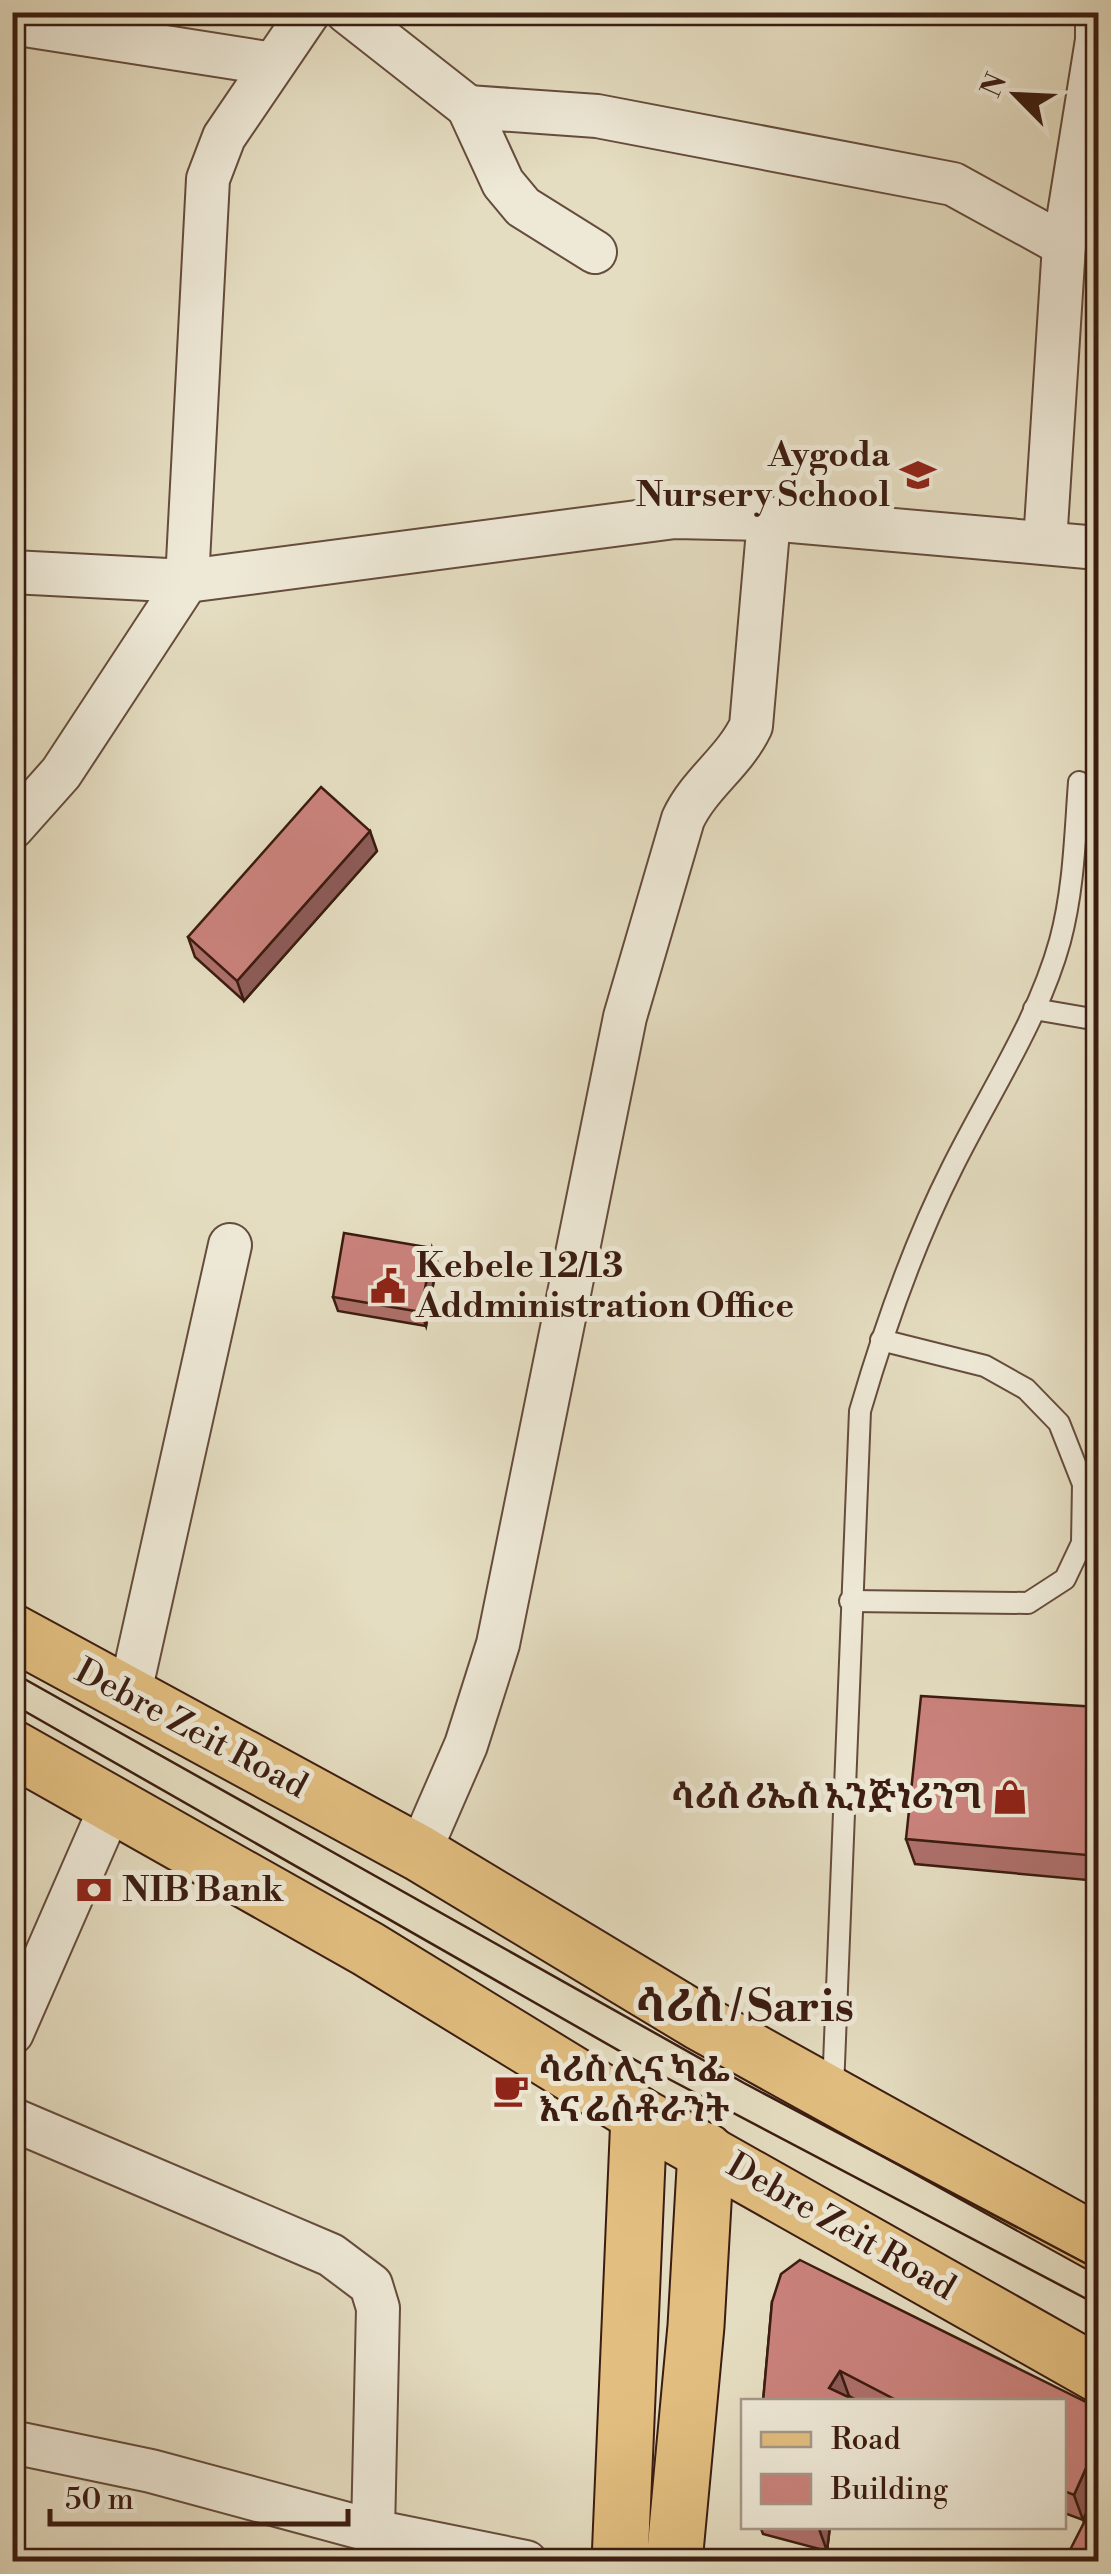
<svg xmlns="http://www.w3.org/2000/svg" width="1111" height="2574" font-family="'Libre Bodoni','Noto Serif Ethiopic',serif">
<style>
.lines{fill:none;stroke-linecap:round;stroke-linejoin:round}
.service-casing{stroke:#664c3c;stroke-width:24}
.minor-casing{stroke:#664c3c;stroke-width:46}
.primary-casing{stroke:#3b1c10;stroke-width:59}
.service{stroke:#eee9d7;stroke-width:20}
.minor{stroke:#eee9d7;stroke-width:42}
.primary{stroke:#e2be80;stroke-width:55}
.tram{stroke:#3b1c10;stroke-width:2.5}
.wall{fill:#ae706b;stroke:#3b1c10;stroke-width:2.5}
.shaded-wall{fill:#8d5b57;stroke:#3b1c10;stroke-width:2.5}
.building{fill:#ca827c;stroke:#3b1c10;stroke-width:2.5}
.labels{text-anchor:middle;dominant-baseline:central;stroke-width:10;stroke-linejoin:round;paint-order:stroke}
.poi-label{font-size:35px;font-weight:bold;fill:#3b1c10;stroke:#eee9d7;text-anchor:start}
.street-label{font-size:35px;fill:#3b1c10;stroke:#eee9d7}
.district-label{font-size:45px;font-weight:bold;fill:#3b1c10;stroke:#eee9d7}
</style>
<rect width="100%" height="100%" fill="#e5ddc1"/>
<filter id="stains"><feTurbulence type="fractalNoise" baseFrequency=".002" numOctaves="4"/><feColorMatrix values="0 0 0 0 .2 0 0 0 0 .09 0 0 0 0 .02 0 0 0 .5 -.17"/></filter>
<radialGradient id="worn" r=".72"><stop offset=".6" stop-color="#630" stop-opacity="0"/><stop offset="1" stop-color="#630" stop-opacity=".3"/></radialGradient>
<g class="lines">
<defs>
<g id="service">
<path d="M1034 1009 1098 1020"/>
<path d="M850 1601 1028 1603 1065 1579 1082 1543 1083 1484 1059 1423 1026 1389 985 1366 881 1340"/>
<path d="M833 2089 860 1411C884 1329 913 1245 952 1168 988 1095 1038 1021 1060 941 1074 889 1075 835 1079 782"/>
</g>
<g id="minor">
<path d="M347 12 468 107"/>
<path d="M12 23 273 64"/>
<path d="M595 252 523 207 503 183 468 107 597 116 953 184 1064 245"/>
<path d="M1045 543 1064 245 1097 40V12"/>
<path d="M12 572 187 581 675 517 769 519 1098 548"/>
<path d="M12 828 61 773 187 581 208 179 224 137 309 12"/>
<path d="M129 1697 230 1245"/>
<path d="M419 1853 466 1745 498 1644 625 1017 683 819C700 783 734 762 751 726L769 519"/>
<path d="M12 2033 112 1804"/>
<path d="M12 2119 331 2255 371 2285 378 2308 373 2531"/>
<path d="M12 2442 151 2471 373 2531 526 2562"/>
</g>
<g id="primary">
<path d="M12 1632 419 1853 701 2023 1098 2243"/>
<path d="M12 1748 368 1949 639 2115 1098 2374"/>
<path d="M620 2562 639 2115"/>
<path d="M674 2562 696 2326 706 2151"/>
</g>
</defs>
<!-- service casing -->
<use href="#service" class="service-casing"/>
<!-- minor casing -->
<use href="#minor" class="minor-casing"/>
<!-- primary casing -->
<use href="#primary" class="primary-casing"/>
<!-- service -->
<use href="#service" class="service"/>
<!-- minor -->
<use href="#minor" class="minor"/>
<!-- primary -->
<use href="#primary" class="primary"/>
<!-- tram -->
<g class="tram">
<path d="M12 1672 744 2083 1098 2270"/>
<path d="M12 1704 665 2077 1098 2305"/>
</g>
</g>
<!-- wall -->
<g class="wall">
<path d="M377 851 244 1001 195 957 188 937Z"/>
<path d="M437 1262 426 1326 338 1311 333 1297Z"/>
<path d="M1098 1707V1881L915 1864 906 1839Z"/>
<path d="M772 2302 1098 2408V2486L1083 2520 1064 2513V2402H860L849 2396 763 2402Z"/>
<path d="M760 2526H830L827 2551 763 2534Z"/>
<path d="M1070 2550 1098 2562H1074Z"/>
</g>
<!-- shaded-wall -->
<g class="shaded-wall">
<path d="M370 831 377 851 244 1001 237 981Z"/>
<path d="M432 1248 437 1262 426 1326 421 1312Z"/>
<path d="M840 2371 849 2396 845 2402 829 2388Z"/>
<path d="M1098 2441V2486L1083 2520 1074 2495Z"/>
<path d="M818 2526H830L827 2551Z"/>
</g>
<!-- building -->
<g class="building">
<path d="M321 787 370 831 237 981 188 937Z"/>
<path d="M344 1233 432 1248 421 1312 333 1297Z"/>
<path d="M921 1696 1098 1707V1856L906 1839Z"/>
<path d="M800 2260 1098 2408V2441L1074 2495 1064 2491V2402H900L840 2371 829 2388 859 2402H763L772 2302 781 2274Z"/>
<path d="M1098 2495V2562H1092L1070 2550Z"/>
</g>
<!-- icons -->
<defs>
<symbol id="university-bare" viewBox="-9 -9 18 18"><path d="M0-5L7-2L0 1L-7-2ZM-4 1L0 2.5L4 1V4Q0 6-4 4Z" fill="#8f2418" stroke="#eee9d7" stroke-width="2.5" paint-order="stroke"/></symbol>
<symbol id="civic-bare" viewBox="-9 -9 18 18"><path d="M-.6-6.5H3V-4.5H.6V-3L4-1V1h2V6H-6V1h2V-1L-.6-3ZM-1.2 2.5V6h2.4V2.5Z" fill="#8f2418" stroke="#eee9d7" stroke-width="2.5" paint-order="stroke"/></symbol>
<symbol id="shop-bare" viewBox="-9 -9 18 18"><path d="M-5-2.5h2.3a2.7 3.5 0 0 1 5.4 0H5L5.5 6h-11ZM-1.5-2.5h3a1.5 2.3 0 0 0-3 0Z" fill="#8f2418" stroke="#eee9d7" stroke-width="2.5" paint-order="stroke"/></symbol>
<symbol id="bank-bare" viewBox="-9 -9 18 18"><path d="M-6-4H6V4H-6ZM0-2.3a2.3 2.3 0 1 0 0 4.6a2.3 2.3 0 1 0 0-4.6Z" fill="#8f2418" stroke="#eee9d7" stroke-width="2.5" paint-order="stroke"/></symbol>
<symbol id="cafe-bare" viewBox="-9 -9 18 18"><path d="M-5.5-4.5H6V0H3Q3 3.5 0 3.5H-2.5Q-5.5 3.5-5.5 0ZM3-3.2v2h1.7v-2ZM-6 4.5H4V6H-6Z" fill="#8f2418" stroke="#eee9d7" stroke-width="2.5" paint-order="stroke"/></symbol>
</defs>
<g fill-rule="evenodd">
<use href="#university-bare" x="893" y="450" width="50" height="50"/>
<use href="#civic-bare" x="363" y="1261" width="50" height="50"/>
<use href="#shop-bare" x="985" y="1772" width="50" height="50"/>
<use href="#bank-bare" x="69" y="1865" width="50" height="50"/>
<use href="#cafe-bare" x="486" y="2065" width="50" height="50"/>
</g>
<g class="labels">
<!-- poi labels -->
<g class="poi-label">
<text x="890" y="455" text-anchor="end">Aygoda<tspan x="890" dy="40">Nursery School</tspan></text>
<text x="416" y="1266">Kebele 12/13<tspan x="416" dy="40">Addministration Office</tspan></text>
<text x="982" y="1797" text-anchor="end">ሳሪስ ሪኤስ ኢንጅነሪንግ</text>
<text x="122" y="1890">NIB Bank</text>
<text x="539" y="2070">ሳሪስ ሊና ካፌ<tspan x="539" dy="40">እና ሬስቶራንት</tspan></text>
</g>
<!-- street labels -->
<g class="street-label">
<text transform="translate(191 1729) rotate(28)">Debre Zeit Road</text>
<text transform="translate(841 2227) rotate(30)">Debre Zeit Road</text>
</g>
<!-- district labels -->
<g class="district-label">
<text x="745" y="2007">ሳሪስ / Saris</text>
</g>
</g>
<!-- margin -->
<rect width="1111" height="2574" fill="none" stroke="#e5ddc1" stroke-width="50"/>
<rect x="15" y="15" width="1081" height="2544" fill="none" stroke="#3b1c10" stroke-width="5"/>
<rect x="25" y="25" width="1061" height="2524" fill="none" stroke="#3b1c10" stroke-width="2.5"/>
<!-- legend -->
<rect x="741" y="2399" width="325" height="130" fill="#eee9d7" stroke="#a69787" stroke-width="2.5"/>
<rect x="761" y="2432" width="50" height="15" fill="#e2be80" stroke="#a69787" stroke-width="2.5"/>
<text x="831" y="2449" font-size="30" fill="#3b1c10">Road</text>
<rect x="761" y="2474" width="50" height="30" fill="#ca827c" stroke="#a69787" stroke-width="2.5"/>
<text x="831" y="2499" font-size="30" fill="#3b1c10">Building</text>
<!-- north arrow -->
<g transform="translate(1016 95) rotate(294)" stroke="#eee9d7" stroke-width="8" paint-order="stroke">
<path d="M0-8L18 38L0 25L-18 38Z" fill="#3b1c10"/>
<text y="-15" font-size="28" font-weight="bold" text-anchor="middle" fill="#3b1c10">N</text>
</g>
<!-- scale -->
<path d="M50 2509v15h298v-15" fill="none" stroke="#3b1c10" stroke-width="5"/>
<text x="65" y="2509" font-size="30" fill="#3b1c10" stroke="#eee9d7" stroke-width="8" paint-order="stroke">50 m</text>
<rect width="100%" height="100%" filter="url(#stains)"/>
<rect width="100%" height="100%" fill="url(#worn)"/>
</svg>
